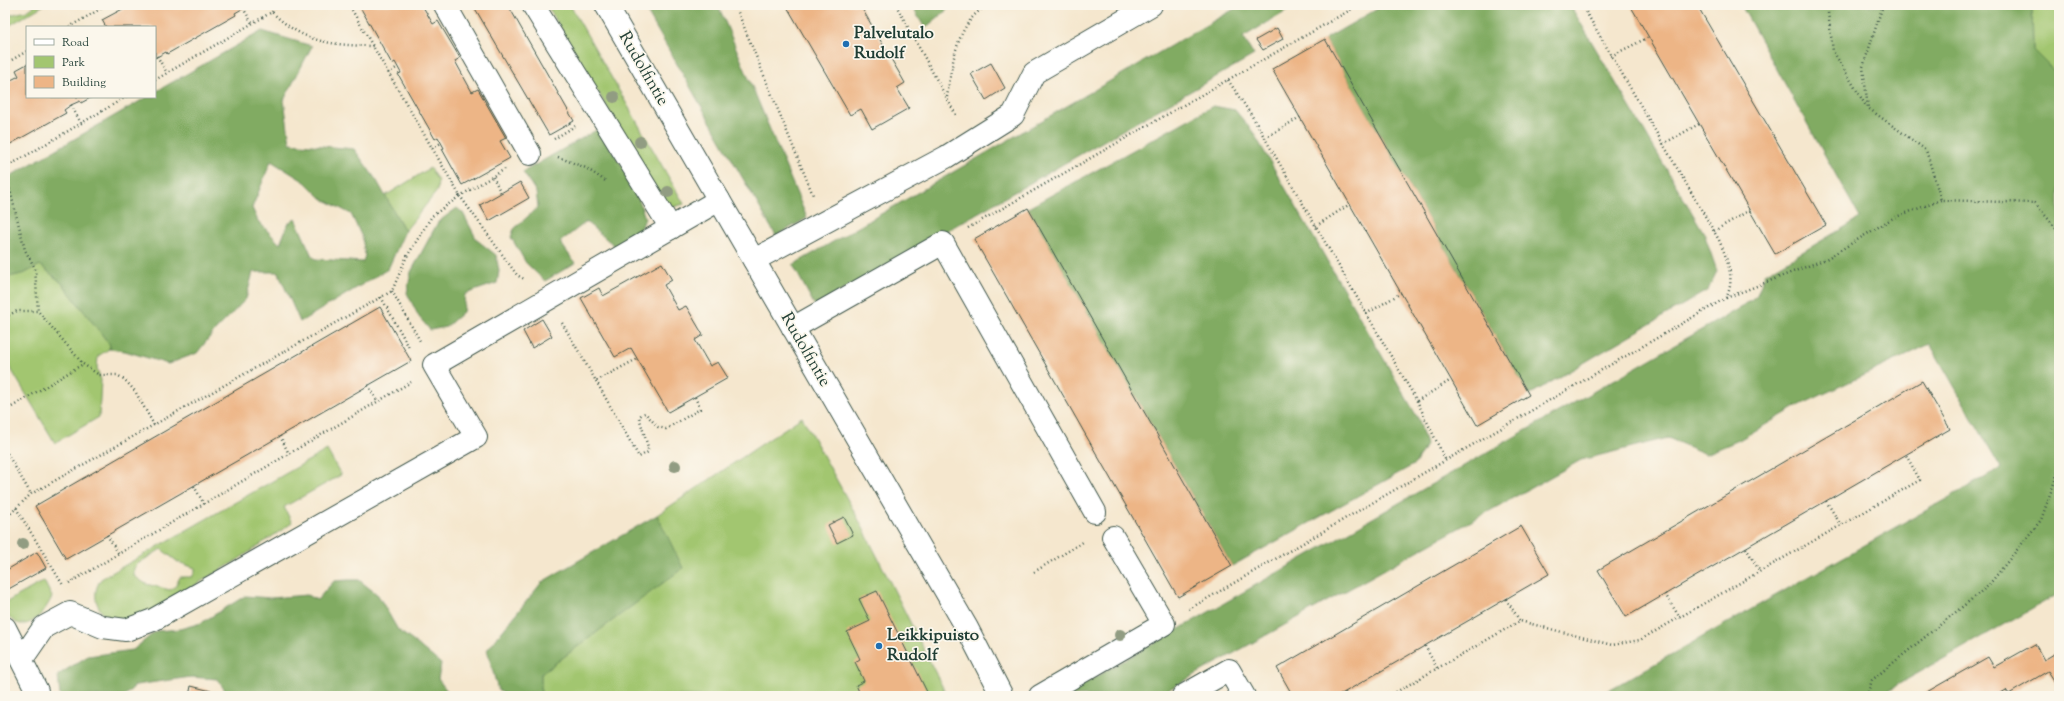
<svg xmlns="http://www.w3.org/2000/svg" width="2064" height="701" font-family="'Sorts Mill Goudy',serif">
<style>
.green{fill:#a2c670;stroke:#608252;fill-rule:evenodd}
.forest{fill:#81ab62;stroke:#50744b;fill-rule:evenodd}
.building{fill:#edb586}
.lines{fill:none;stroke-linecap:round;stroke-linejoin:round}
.minor-casing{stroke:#3f564b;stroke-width:24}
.path{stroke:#3f564b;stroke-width:2.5;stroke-dasharray:1 3;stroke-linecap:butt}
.minor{stroke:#fff;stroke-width:22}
.tree{fill:#919c82}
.poi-dot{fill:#1f6fb2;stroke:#fbf7ec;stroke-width:1.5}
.labels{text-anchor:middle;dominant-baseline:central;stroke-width:3.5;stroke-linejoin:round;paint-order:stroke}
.poi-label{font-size:17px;font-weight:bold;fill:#1f3d34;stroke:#fbf7ec;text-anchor:start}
.street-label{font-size:17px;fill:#1f3d34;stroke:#fbf7ec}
</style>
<rect width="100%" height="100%" fill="#fbf7ec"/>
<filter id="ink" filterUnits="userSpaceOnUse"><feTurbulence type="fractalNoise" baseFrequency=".025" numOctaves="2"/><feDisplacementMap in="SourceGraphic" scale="8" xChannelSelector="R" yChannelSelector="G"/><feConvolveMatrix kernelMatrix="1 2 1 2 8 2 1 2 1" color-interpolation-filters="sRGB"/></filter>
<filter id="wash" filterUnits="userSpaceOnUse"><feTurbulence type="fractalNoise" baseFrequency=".012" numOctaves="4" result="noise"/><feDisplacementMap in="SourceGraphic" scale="16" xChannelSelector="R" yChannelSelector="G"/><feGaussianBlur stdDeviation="0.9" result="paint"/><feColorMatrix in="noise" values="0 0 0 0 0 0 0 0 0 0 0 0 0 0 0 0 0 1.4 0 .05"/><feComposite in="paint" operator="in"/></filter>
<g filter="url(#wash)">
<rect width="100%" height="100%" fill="#f5e7ce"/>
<!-- green -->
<g class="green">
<path d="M36 5H44L5 28V16L27 11Z"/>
<path d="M547 5H570L684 204 670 208 662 201Z"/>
<path d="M2032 5H2059V76L2033 50Z"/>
<path d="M430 168 438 181 437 191 405 231 385 196Z"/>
<path d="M40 265 62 283 110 345 109 349 98 356 97 368 101 380 99 417 55 443 5 359V278L25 273Z"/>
<path d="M802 417 861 524 947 696H541V674L682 568 657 515Z"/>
<path d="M327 450 341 475 284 507 292 523 236 561 134 621 108 619C96 608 91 594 101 579ZM161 549 178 562 195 568V572L192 577H180L175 587 170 590 146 584 134 576V568L139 563Z"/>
<path d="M44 581 52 597C46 609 33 629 17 623 12 621 8 616 5 612V603Z"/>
</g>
<!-- forest -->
<g class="forest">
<path d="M643 5H718L807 218 776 236Z"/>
<path d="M911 5H953L925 28Z"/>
<path d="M1241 5H1297L1243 37 1254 55 815 306 793 265Z"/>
<path d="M1384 5H1570L1704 233 1717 271 1708 290 1529 395 1325 39Z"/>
<path d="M1741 5H2032L2033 50 2059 76V593L1878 696H1710L1706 690 1696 696H1598L2001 468 1930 344 1798 406 1739 440 1706 454 1668 438 1581 460 1157 696H1062L1743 306 1757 295 1765 274 1860 218Z"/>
<path d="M262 31 312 46 284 100 290 143 354 149 377 181 405 231 388 269 300 322 278 272H253L246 299 212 334 197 353 168 364 125 351 109 349 110 345 62 283 40 265 25 273 5 278V179L147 97H155V92ZM271 161 305 182 321 198 351 214 362 237 365 255 363 262 316 259 312 256 295 218 288 224 280 244 258 221 252 208Z"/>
<path d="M1213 106 1235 110 1253 132 1419 420 1426 445 1415 464 1232 566 1028 208Z"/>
<path d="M598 129 633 182 645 218 639 235 616 247 586 222 560 242 575 263 545 281 526 263 511 237 514 229 538 207 536 192 523 172Z"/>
<path d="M457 208 463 213 477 240 496 255 499 271 497 283 465 294 463 312 446 327 430 330 419 317 407 293 411 272 438 222Z"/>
<path d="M657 515 683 568 541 674V696H507L498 690 487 650 542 582Z"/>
<path d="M348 580H359L378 595 398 630 417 644 441 664 438 679 451 696H229L217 679 191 677 136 685 124 696H60L58 675 88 656 133 650 156 631 180 629 201 623 245 596 270 598 307 595 317 600 334 581Z"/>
</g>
<g id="blocks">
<!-- building -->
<g class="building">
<path d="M130 5H249L235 13 236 15 167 54 166 52 155 58V27H106L102 20Z"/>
<path d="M359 5H422L433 24 438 21 460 58 455 61 472 92 478 89 506 138 500 141 510 158 462 185 442 149 444 148 438 137 435 139 398 74 401 73 395 62 392 64Z"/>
<path d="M473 5H508L574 121 549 135Z"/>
<path d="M786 5H860L905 83 897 88 909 108 872 129 861 109 850 115Z"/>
<path d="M1630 5H1697L1826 225 1775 254Z"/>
<path d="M1277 28 1283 39 1263 50 1256 40Z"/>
<path d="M1325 39 1529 395 1477 425 1272 69Z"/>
<path d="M991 63 1005 88 986 100 971 74Z"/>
<path d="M27 64V97H92L81 103 80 101 71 105 64 110 66 113 5 147V83L19 76 16 70Z"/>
<path d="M520 182 529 198 489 221 480 205Z"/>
<path d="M1028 208 1232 566 1178 597 974 239Z"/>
<path d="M662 263 672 280 664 285 678 310 686 306 703 335 695 340 710 366 718 362 728 378 668 412 631 348 615 357 581 298 599 288 603 296Z"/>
<path d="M380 307 411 361 66 559 35 506Z"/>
<path d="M542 319 552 336 532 348 523 331Z"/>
<path d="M1922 381 1950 429 1626 617 1598 570Z"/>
<path d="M844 517 853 535 837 543 828 525Z"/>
<path d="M1521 526 1549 574 1338 696H1293L1277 668Z"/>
<path d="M37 552 46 568 5 591V571Z"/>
<path d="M877 591 929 696H861L856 685 864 681 855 662 860 659 847 632 870 621 859 599Z"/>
<path d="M2035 644 2044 660 2059 651V684L2057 685 2048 671 2009 694 2006 690 1996 696H1927L1925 693 1988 657 1994 667Z"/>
<path d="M191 686 215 692 214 696H189Z"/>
</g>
</g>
</g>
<g filter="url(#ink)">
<use href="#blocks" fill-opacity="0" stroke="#3f564b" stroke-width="1"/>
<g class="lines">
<defs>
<g id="minor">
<path d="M445 5 530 154"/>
<path d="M533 5 671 228"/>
<path d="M606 5 967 628 1002 696"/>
<path d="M754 260 946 157 1013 115 1034 73 1151 5"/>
<path d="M793 328 943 243 1095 512"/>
<path d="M5 628 37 691V696"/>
<path d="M22 659 44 627 70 613 103 627 126 630 153 620 476 437 434 365 719 200"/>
<path d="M1040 696 1164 624 1113 537"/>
<path d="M1183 696 1229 670 1244 696"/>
</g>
</defs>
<!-- minor casing -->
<use href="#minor" class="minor-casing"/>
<!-- path -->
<g class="path">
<path d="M735 5 813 195"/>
<path d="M896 5 957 117"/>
<path d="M1827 5 1833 51 1866 106"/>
<path d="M1883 5 1863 67 1868 108 1926 150 1941 200 2035 203 2059 232"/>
<path d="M243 8 252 23"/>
<path d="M272 12 277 5"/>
<path d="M69 27 107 5"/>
<path d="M157 56 167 73"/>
<path d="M1611 56 1649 37"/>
<path d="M5 64 27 51"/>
<path d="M388 73 398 67"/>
<path d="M155 80 272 12C303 43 331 45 373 46"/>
<path d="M1228 80 1252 116 1417 401 1446 461"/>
<path d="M947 97C952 65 956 22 988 5"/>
<path d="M71 105 81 123"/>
<path d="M1265 138 1300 117"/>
<path d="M554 139 575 126"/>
<path d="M1663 144 1699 124"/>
<path d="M432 148 441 143"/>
<path d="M558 157 586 168 607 182"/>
<path d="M5 168 126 97"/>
<path d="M505 169 460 196 517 275 524 279"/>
<path d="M493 177 501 193"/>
<path d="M5 178 10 190 25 250 35 268 38 311"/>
<path d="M1316 226 1350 204"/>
<path d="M968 228 1359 5"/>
<path d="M1714 231 1750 210"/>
<path d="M392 291 420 341"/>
<path d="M381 297 410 349"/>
<path d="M1726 298 1826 259 1893 218 1941 200"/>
<path d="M1366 314 1401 293"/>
<path d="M5 317 17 311H38L83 364 99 375H117L124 379 135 391 154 425"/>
<path d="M562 323 596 381 637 359"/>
<path d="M596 381 639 457 648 452V447L639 417 642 414 645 413 658 427 666 429 700 409 695 397"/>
<path d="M368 385 378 402"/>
<path d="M1417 401 1451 380"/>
<path d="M5 411 83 364"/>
<path d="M280 436 289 454"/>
<path d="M5 450 31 494"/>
<path d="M194 486 204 504"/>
<path d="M1826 501 1841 525"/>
<path d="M16 508 63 585"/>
<path d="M5 519 31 494 392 291 406 258 432 216 460 196 349 5"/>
<path d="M107 535 119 554"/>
<path d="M1746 548 1760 572"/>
<path d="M1034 572 1083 542"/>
<path d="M69 583 411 382"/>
<path d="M1665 594 1680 618"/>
<path d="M1506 599 1520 621"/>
<path d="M1189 609 1726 298C1736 279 1727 259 1719 240L1582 5"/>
<path d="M1425 646 1437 668"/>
<path d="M1345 692 1347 696"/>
<path d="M1389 696 1520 621 1612 645 1640 640 1920 480 1906 455"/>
<path d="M1867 696 1872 680 1988 586 2041 520 2059 469"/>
<path d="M2053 696 2059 693"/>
</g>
<!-- minor -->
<use href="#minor" class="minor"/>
</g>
<!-- trees -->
<g class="tree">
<circle cx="614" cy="97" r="6"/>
<circle cx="640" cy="142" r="6"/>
<circle cx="668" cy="192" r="6"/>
<circle cx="675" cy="466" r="6"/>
<circle cx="23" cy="544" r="6"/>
<circle cx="1120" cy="635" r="6"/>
</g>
</g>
<!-- markers -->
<g class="poi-dot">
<circle cx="846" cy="44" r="4"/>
<circle cx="879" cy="646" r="4"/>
</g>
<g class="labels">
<!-- poi labels -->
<g class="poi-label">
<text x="854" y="34">Palvelutalo<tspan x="854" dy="20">Rudolf</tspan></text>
<text x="887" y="636">Leikkipuisto<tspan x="887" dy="20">Rudolf</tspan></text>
</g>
<!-- street labels -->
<g class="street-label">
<text transform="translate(643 69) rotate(60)">Rudolfintie</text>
<text transform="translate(805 350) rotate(60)">Rudolfintie</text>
</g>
</g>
<!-- margin -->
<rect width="2064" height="701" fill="none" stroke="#fbf7ec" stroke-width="20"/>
<!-- legend -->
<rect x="26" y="26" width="130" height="72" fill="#fbf7ec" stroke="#a3ada2"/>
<rect x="34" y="39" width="20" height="6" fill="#ffffff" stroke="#a3ada2"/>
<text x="62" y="46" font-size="12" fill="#1f3d34">Road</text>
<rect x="34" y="56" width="20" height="12" fill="#a2c670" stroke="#a3ada2"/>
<text x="62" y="66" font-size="12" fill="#1f3d34">Park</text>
<rect x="34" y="76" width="20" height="12" fill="#edb586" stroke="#a3ada2"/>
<text x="62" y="86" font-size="12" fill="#1f3d34">Building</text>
</svg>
